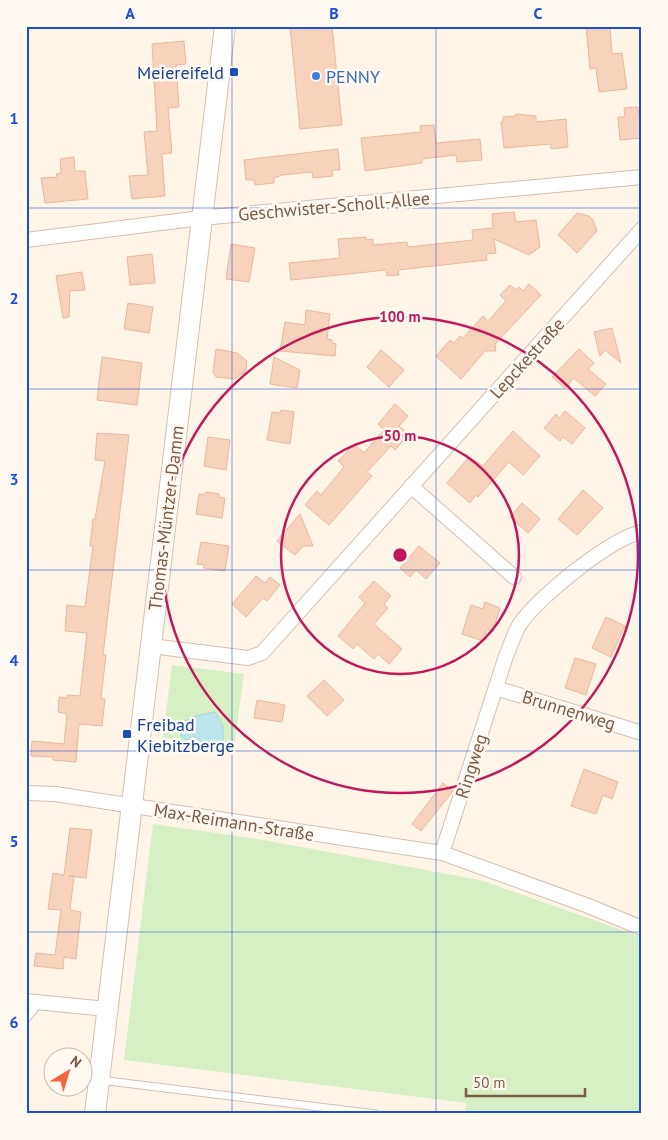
<svg xmlns="http://www.w3.org/2000/svg" width="668" height="1140" font-family="'PT Sans',sans-serif">
<style>
.green{fill:#d7efc4}
.water{fill:#bae6eb;stroke:#9fd6de}
.building{fill:#f7d2bd;stroke:#ecb79b}
.lines{fill:none;stroke-linecap:round;stroke-linejoin:round}
.lane-casing{stroke:#d5beaf;stroke-width:9}
.street-casing{stroke:#d5beaf;stroke-width:16}
.secondary-casing{stroke:#d9beab;stroke-width:22}
.lane{stroke:#fff;stroke-width:7}
.street{stroke:#fff;stroke-width:14}
.secondary{stroke:#fff;stroke-width:20}
.grid{fill:none;stroke:#1d4ed8;stroke-width:1;stroke-opacity:0.55}
.ring{fill:none;stroke:#c2185b;stroke-width:2.5}
.transit-dot{fill:#1a4fb4;stroke:#fff9f1;stroke-width:2}
.shop-dot{fill:#3f7fe0;stroke:#fff9f1;stroke-width:2}
.labels{text-anchor:middle;dominant-baseline:central;stroke-width:5;stroke-linejoin:round;paint-order:stroke}
.transit-label{font-size:18px;fill:#164399;stroke:#fff9f1;text-anchor:end}
.shop-label{font-size:18px;fill:#366cbe;stroke:#fff9f1;text-anchor:start}
.street-label{font-size:18px;fill:#7d5948;stroke:#fff9f1}
.centre{fill:#c2185b;stroke:#fff9f1;stroke-width:2.5}
.ring-label{font-size:15px;text-anchor:middle;font-weight:bold;fill:#c2185b;stroke:#fff9f1;stroke-width:5;stroke-linejoin:round;paint-order:stroke}
.neatline{fill:none;stroke:#1d4ed8;stroke-width:2}
.grid-label{font-size:16px;text-anchor:middle;font-weight:bold;fill:#1d4ed8}
</style>
<rect width="100%" height="100%" fill="#fef5e8"/>
<!-- green -->
<g class="green">
<path d="M172 665 244 674 234 748 163 738Z"/>
<path d="M153 824 258 839 480 880 642 937V1114H465L466 1103 124 1060Z"/>
</g>
<!-- water -->
<path class="water" d="M215 712 223 726V740C209 746 197 743 183 738L180 733 182 722 196 716Z"/>
<!-- building -->
<g class="building">
<path d="M290 26H332L342 125 300 129Z"/>
<path d="M586 26H610L612 54 622 53 627 89 599 92 596 68 590 69Z"/>
<path d="M184 41 186 64 176 65 179 107 168 108 172 153 162 154 165 196 132 199 129 176 148 175 144 132 157 131 152 44Z"/>
<path d="M638 107 642 138 620 140 618 117H625L624 108Z"/>
<path d="M516 114 536 116V122L566 119 568 147 551 149V144L504 148 501 122 503 121V117L516 116Z"/>
<path d="M434 125 436 143 480 139 482 160 457 162 456 155 422 159V163L365 171 361 138 421 132 420 126Z"/>
<path d="M338 149 340 170H332L333 176 313 178 312 172 282 175 274 178V183L255 185 254 180H246L244 160Z"/>
<path d="M74 157 75 171H85L88 199 45 203 41 178 57 177 56 174 61 173 60 159Z"/>
<path d="M514 212 516 222 536 220 540 247 529 255 494 239 496 253 486 254 487 260 398 270 399 275 387 276 386 270 291 280 289 263 340 258 338 239 366 237V240L373 239V245L407 242 408 247 473 240 472 230 493 228 492 214Z"/>
<path d="M577 213 589 216 593 220 597 231 577 253 558 235Z"/>
<path d="M231 244 255 248 249 282 226 279Z"/>
<path d="M152 254 155 283 130 285 127 257Z"/>
<path d="M82 272 85 290 70 291 69 317 63 318 56 276Z"/>
<path d="M529 284 541 295 495 344 496 351H485L461 379 436 356 450 340 454 343 460 336 463 338 483 316 488 321 506 301 500 295 510 285 516 290 519 287 523 291Z"/>
<path d="M128 303 153 307 149 333 124 329Z"/>
<path d="M306 310 330 314 327 339 332 340V343L336 344 335 356 280 351 285 322 305 325Z"/>
<path d="M612 328 621 363 605 350 600 356 594 332Z"/>
<path d="M216 349 237 353 247 361 246 371 234 379 216 377 213 372Z"/>
<path d="M579 349 594 363 588 369 606 384 595 396 574 378 565 388 552 377Z"/>
<path d="M381 350 404 370 389 387 367 367Z"/>
<path d="M102 357 142 363 137 405 97 400Z"/>
<path d="M274 357 300 370 297 388 270 384Z"/>
<path d="M395 404 408 416 399 426 409 434 395 450 391 446 367 472 372 476 329 525 305 505 317 491 321 495 344 467 338 461 354 444 364 453 384 430 378 424Z"/>
<path d="M281 410 294 412 290 444 267 440 272 412 280 413Z"/>
<path d="M565 411 585 428 572 444 563 437 560 441 544 428 556 414 559 418Z"/>
<path d="M513 431 540 456 523 475 509 462 478 497 476 495 470 503 447 483 469 457 483 466Z"/>
<path d="M97 433 129 435 103 655H106L101 698 105 699 102 726 79 724 76 762 53 760V757L31 756 32 741 64 744 67 714 58 712 59 697 67 698V695L80 696 87 633 65 631 67 605 85 607 93 546H90L93 519H95L105 461 95 460Z"/>
<path d="M208 437 230 440 226 470 204 466Z"/>
<path d="M583 490 603 508 577 535 558 519Z"/>
<path d="M206 492 219 494V497L225 498 222 518 196 514 199 494 205 495Z"/>
<path d="M522 503 540 519 528 533 510 517Z"/>
<path d="M300 514 313 546H303L295 555 277 541Z"/>
<path d="M201 542 229 546 225 571 204 568V565L197 564Z"/>
<path d="M419 546 440 563 426 579 416 570 410 577 400 568Z"/>
<path d="M256 576 265 583 270 577 280 585 267 601 263 598 246 617 232 604Z"/>
<path d="M374 581 391 596 384 604 388 608 374 624 402 649 389 664 378 654 374 659 357 644 353 649 338 636 365 603 359 597Z"/>
<path d="M485 602 500 608 493 631 487 629 483 641 462 634 471 605 483 609Z"/>
<path d="M606 617 625 626 611 657 592 648Z"/>
<path d="M575 658 596 664 586 695 565 688Z"/>
<path d="M324 680 344 700 327 716 307 696Z"/>
<path d="M257 700 285 705 282 722 254 718Z"/>
<path d="M584 769 618 782 612 799 603 795 596 814 571 806Z"/>
<path d="M443 783 453 791 421 831 412 824Z"/>
<path d="M70 828 92 830 86 878 69 876H74L70 910 81 912 76 959 64 957 63 969 34 966 36 953 55 955 61 910 48 909 53 873 64 875Z"/>
</g>
<g class="lines">
<defs>
<g id="lane">
<path d="M26 1019 40 1002"/>
<path d="M100 1080 376 1114"/>
</g>
<g id="street">
<path d="M26 240 201 218 642 177"/>
<path d="M411 486 514 577"/>
<path d="M151 646 248 658 262 653 642 229"/>
<path d="M496 688 642 733"/>
<path d="M26 793 55 794 442 853 586 905 642 928"/>
<path d="M442 853 506 656C511 645 514 633 520 624 538 597 611 538 642 532"/>
<path d="M26 1001 107 1009"/>
</g>
<path id="secondary" d="M95 1114 225 26"/>
</defs>
<!-- lane casing -->
<use href="#lane" class="lane-casing"/>
<!-- street casing -->
<use href="#street" class="street-casing"/>
<!-- secondary casing -->
<use href="#secondary" class="secondary-casing"/>
<!-- lane -->
<use href="#lane" class="lane"/>
<!-- street -->
<use href="#street" class="street"/>
<!-- secondary -->
<use href="#secondary" class="secondary"/>
</g>
<!-- grid -->
<path class="grid" d="M232 26V1114M436 26V1114M26 208H642M26 389H642M26 570H642M26 751H642M26 932H642"/>
<!-- distance rings -->
<g class="ring">
<circle cx="400" cy="555" r="119"/>
<circle cx="400" cy="555" r="238"/>
</g>
<!-- markers -->
<g class="transit-dot">
<rect x="229" y="67" width="10" height="10" rx="2.5"/>
<rect x="122" y="729" width="10" height="10" rx="2.5"/>
</g>
<circle class="shop-dot" cx="316" cy="76" r="5"/>
<g class="labels">
<!-- transit labels -->
<g class="transit-label">
<text x="224" y="72">Meiereifeld</text>
<text x="137" y="724" text-anchor="start">Freibad<tspan x="137" dy="21">Kiebitzberge</tspan></text>
</g>
<!-- shop labels -->
<g class="shop-label">
<text x="326" y="76">PENNY</text>
</g>
<!-- street labels -->
<g class="street-label">
<text transform="translate(334 206) rotate(-5)">Geschwister-Scholl-Allee</text>
<text transform="translate(527 358) rotate(-48)">Lepckestraße</text>
<text transform="translate(166 518) rotate(-83)">Thomas-Müntzer-Damm</text>
<text transform="translate(569 710) rotate(17)">Brunnenweg</text>
<text transform="translate(471 766) rotate(-72)">Ringweg</text>
<text transform="translate(234 822) rotate(9)">Max-Reimann-Straße</text>
</g>
</g>
<circle cx="400" cy="555" r="8" class="centre"/>
<g class="ring-label">
<text x="400" y="322">100 m</text>
<text x="400" y="441">50 m</text>
</g>
<!-- border -->
<rect width="668" height="1140" fill="none" stroke="#fff9f1" stroke-width="55"/>
<!-- north arrow -->
<g transform="translate(68 1072) rotate(38)"><circle r="24" fill="#fff9f1" stroke="#cbb9ad"/>
<path d="M0-4L9 19L0 12L-9 19Z" fill="#f56441"/>
<text y="-8" font-size="14" font-weight="bold" text-anchor="middle" fill="#7d5948">N</text>
</g>
<!-- scale -->
<path d="M466 1088v8h119v-8" fill="none" stroke="#7d5948" stroke-width="2.5"/>
<text x="473" y="1088" font-size="15" fill="#7d5948" stroke="#fff9f1" stroke-width="4" paint-order="stroke">50 m</text>
<rect x="28" y="28" width="612" height="1084" class="neatline"/>
<g class="grid-label">
<text x="130" y="19">A</text>
<text x="334" y="19">B</text>
<text x="538" y="19">C</text>
<text x="14" y="124">1</text>
<text x="14" y="304">2</text>
<text x="14" y="485">3</text>
<text x="14" y="666">4</text>
<text x="14" y="847">5</text>
<text x="14" y="1028">6</text>
</g>
</svg>
